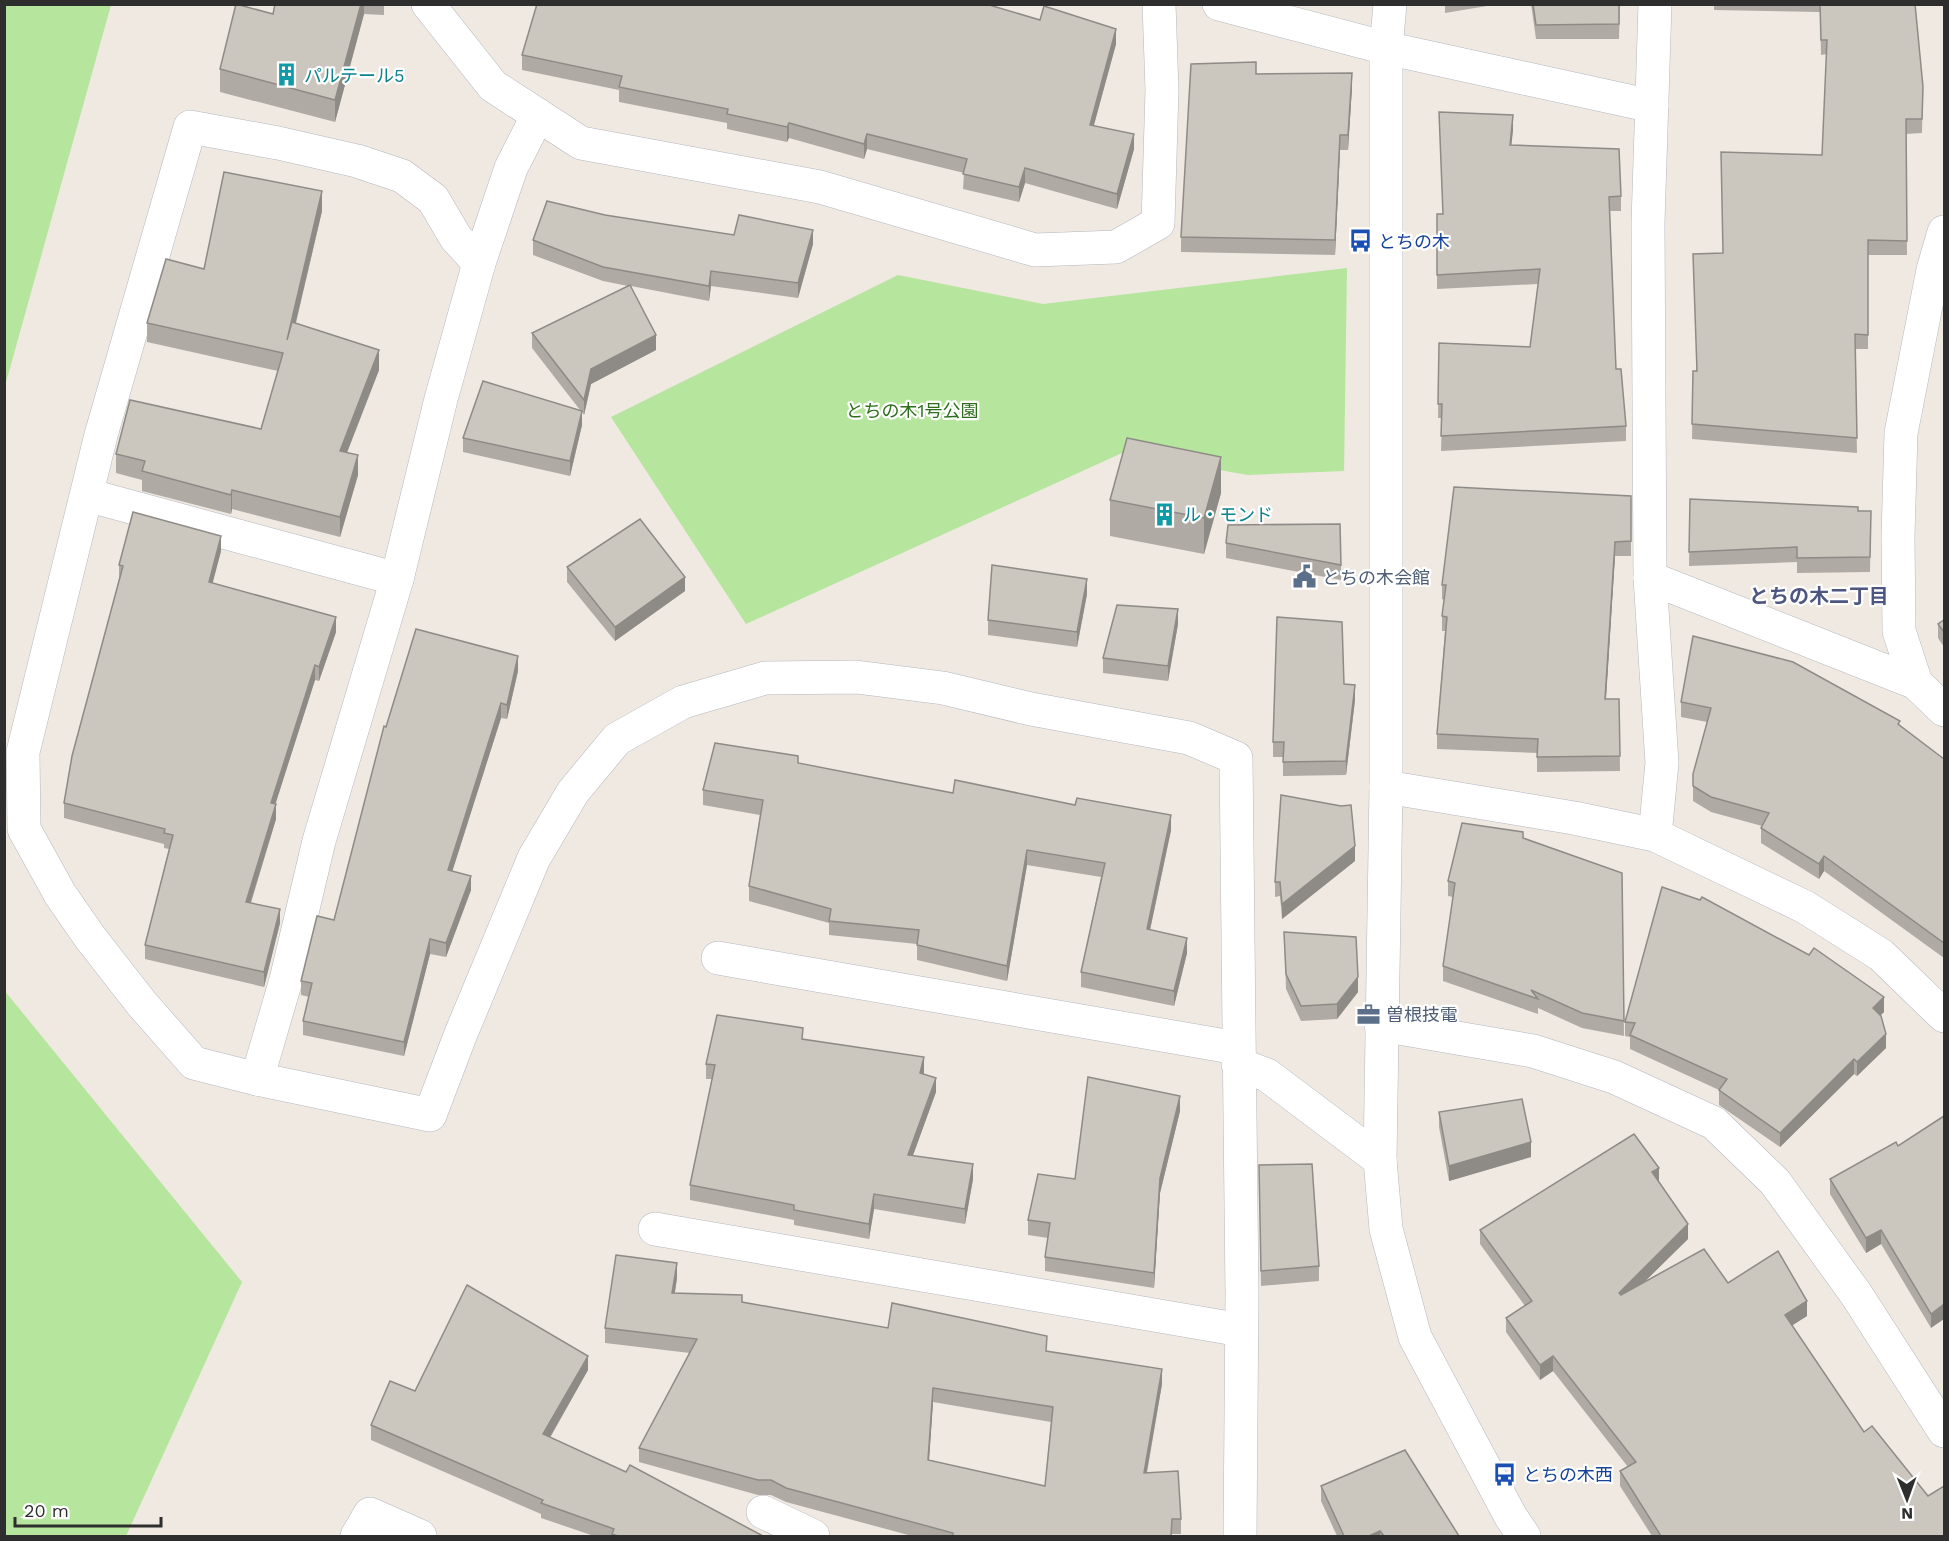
<svg xmlns="http://www.w3.org/2000/svg" width="1949" height="1541" font-family="'Work Sans','Noto Sans JP',sans-serif">
<style>
.green{fill:#b6e59e}
.lines{fill:none;stroke-linecap:round;stroke-linejoin:round}
.minor-casing{stroke:#b4b7c1;stroke-width:34}
.minor{stroke:#fff;stroke-width:33}
.wall{fill:#afaba4;fill-rule:evenodd}
.shaded-wall{fill:#8e8b86}
.building{fill:#cbc7bf;stroke:#8e8b86;stroke-width:1.5;fill-rule:evenodd}
.labels{text-anchor:middle;dominant-baseline:central;stroke-width:4.5;stroke-linejoin:round;paint-order:stroke}
.culture-label{font-size:18px;fill:#0d838f;stroke:#fff;text-anchor:start}
.transit-label{font-size:18px;fill:#164399;stroke:#fff;text-anchor:start}
.park-label{font-size:18px;fill:#2c6e1b;stroke:#fff}
.service-label{font-size:18px;fill:#4e5e75;stroke:#fff;text-anchor:start}
.neighbourhood-label{font-size:20px;font-weight:bold;fill:#4d5680;stroke:#fff}
</style>
<rect width="100%" height="100%" fill="#efe9e1"/>
<!-- green -->
<g class="green">
<path d="M5 4 111 5 5 386 4 5Z"/>
<path d="M1347 268 1344 471 1248 475 1122 453 746 624 611 417 898 275 1043 304Z"/>
<path d="M4 990 242 1282 126 1536H5Z"/>
</g>
<g class="lines">
<defs>
<g id="minor">
<path d="M428 4 493 86 581 143 820 187 1035 250 1116 247 1158 223 1162 90 1159 4"/>
<path d="M1219 4 1386 48 1652 106"/>
<path d="M1390 4 1386 48V787L1380 1160 1386 1229 1415 1337 1511 1517 1524 1536"/>
<path d="M1944 232 1933 270 1901 433 1898 537 1899 631 1916 683 1944 710"/>
<path d="M479 263 456 238 433 199 402 176 357 161 278 143 190 127 101 435 23 752 24 829 60 894 89 936 142 1004 194 1063 257 1079 430 1115 460 1036 534 858 573 792 617 739 683 702 765 678 856 677 943 688 1031 709 1189 738 1236 758 1242 1294 1240 1536"/>
<path d="M87 495 397 579"/>
<path d="M1650 578 1916 683"/>
<path d="M1386 787 1574 818 1655 835 1805 907 1881 955 1944 1016"/>
<path d="M1655 835 1662 763 1650 578 1648 223 1655 4"/>
<path d="M718 958 1237 1048"/>
<path d="M1381 1025 1533 1051 1614 1077 1714 1123 1775 1182 1856 1294 1944 1431"/>
<path d="M1238 1064 1267 1075 1380 1160"/>
<path d="M257 1079 286 980 319 841 397 579 441 399 479 263 511 168 538 115"/>
<path d="M655 1229 1241 1330"/>
<path d="M763 1512 813 1536"/>
<path d="M357 1536 370 1514 420 1536"/>
</g>
</defs>
<!-- minor casing -->
<use href="#minor" class="minor-casing"/>
<!-- minor -->
<use href="#minor" class="minor"/>
</g>
<!-- wall -->
<g class="wall">
<path d="M275 4H384V15L364 14 335 122 220 92V69L273 14Z"/>
<path d="M1445 4H1499L1445 13Z"/>
<path d="M1531 4H1620L1619 39H1536Z"/>
<path d="M1714 4H1915L1923 87 1922 133 1906 134 1907 255H1868V349H1855L1857 453 1692 439 1693 371H1696L1722 253 1822 155 1827 54 1821 55 1820 12 1714 10Z"/>
<path d="M1116 44 1094 125 1134 149 1117 209 1025 183 1019 202 963 189 964 173 867 149 864 159 789 138 787 142 727 129V123L619 102V90L522 70V55Z"/>
<path d="M1256 74 1352 87 1348 150H1340L1335 255 1181 252V237Z"/>
<path d="M1439 112 1513 130 1511 145 1621 196V211H1610L1616 369 1626 426V441L1441 451 1442 418H1438L1439 343 1530 347 1538 284 1437 289V214H1443Z"/>
<path d="M322 211 296 323 379 370 347 453 358 475 340 537 232 509 231 514 142 491V480L116 473V454L261 429 278 371 147 342V323L204 269Z"/>
<path d="M605 215 734 235 813 244 798 298 711 286 709 301 631 286 656 350 591 384 584 415 582 412V425L570 476 463 452V438L580 410 532 348V333L628 286 603 281 533 255V240Z"/>
<path d="M1221 493 1204 554 1110 536V500Z"/>
<path d="M1631 496V556H1615L1606 699H1619L1620 771 1537 772V753L1437 749V734L1445 631H1442V616L1444 600 1442 599V585Z"/>
<path d="M1690 499 1858 511H1871L1870 572 1797 573V562L1689 566Z"/>
<path d="M1226 543 1341 565V580L1226 558Z"/>
<path d="M221 551 212 583 336 632 319 681 315 680 275 804 276 819 251 903 280 923 264 987 145 959V945L169 849 164 848V844L64 818V803L119 579V565Z"/>
<path d="M567 567 685 591 615 641 567 582Z"/>
<path d="M1087 594 1077 647 988 635V620Z"/>
<path d="M1944 620V647L1938 638V624Z"/>
<path d="M1178 624 1168 681 1103 673V658Z"/>
<path d="M518 671 507 719 501 718 452 871 471 890 446 957 430 954 404 1056 303 1035V1021L309 997 301 995V981L334 920Z"/>
<path d="M1344 684 1355 700 1346 775 1283 776V757H1273V742Z"/>
<path d="M1681 702 1900 726 1944 759V958L1824 871 1819 879 1761 843V828L1762 826 1711 812 1693 801V774L1707 722 1681 717Z"/>
<path d="M798 763 953 793 1171 830 1150 930 1187 953 1174 1006 1081 987V972L1101 877 1027 865 1007 981 917 960V944L829 935V923L749 901V886L760 815 703 805V790Z"/>
<path d="M1523 838 1622 873 1624 1036 1582 1028 1538 1008V1014L1443 981V966L1453 897 1448 896V881Z"/>
<path d="M1355 861 1282 919 1280 896 1275 897V882Z"/>
<path d="M1700 900 1884 1012 1881 1015 1886 1048 1857 1076 1854 1074 1780 1147 1719 1105V1090L1630 1049V1037L1625 1036V1022Z"/>
<path d="M1284 932 1358 992 1337 1019 1301 1021 1286 989Z"/>
<path d="M803 1039 924 1072 923 1074 936 1092 913 1155 973 1179 965 1224 874 1209 869 1239 794 1225V1220L690 1200V1185L712 1079H706V1064Z"/>
<path d="M1180 1111 1160 1193 1154 1288 1045 1271V1257L1048 1238 1028 1235V1220L1075 1179Z"/>
<path d="M1439 1112 1531 1157 1449 1181 1439 1127Z"/>
<path d="M1944 1116 1931 1328 1881 1244 1866 1253 1830 1194V1179L1898 1146Z"/>
<path d="M1259 1165 1319 1266V1281L1261 1286Z"/>
<path d="M1659 1182 1688 1239 1644 1282 1728 1283 1807 1316 1792 1325 1864 1432 1944 1536H1652L1620 1486V1471L1628 1467 1553 1371 1540 1380 1506 1332V1318L1525 1306 1480 1244V1230Z"/>
<path d="M677 1278 675 1293 742 1303 888 1328 1047 1351 1162 1384 1147 1473 1181 1519V1534H1172L1171 1536H912L786 1502 771 1495H758L639 1462V1448L690 1353 605 1343V1328ZM933 1402 1051 1422 1045 1486 929 1460Z"/>
<path d="M588 1370 550 1438 763 1536H594L541 1518V1514L371 1440V1425L415 1391Z"/>
<path d="M1321 1486 1459 1536H1337L1321 1501Z"/>
</g>
<!-- shaded-wall -->
<g class="shaded-wall">
<path d="M361 4H364V14L335 122V100Z"/>
<path d="M1116 29V44L1090 139V125Z"/>
<path d="M1352 73V87L1348 150V135Z"/>
<path d="M1513 115V130L1510 159V145Z"/>
<path d="M789 123V138L787 142V127Z"/>
<path d="M867 134V149L864 159V144Z"/>
<path d="M1134 134V149L1117 209V194Z"/>
<path d="M1340 135V150L1335 255V240Z"/>
<path d="M1025 168V183L1019 202V187Z"/>
<path d="M322 191V211L287 359V340Z"/>
<path d="M813 230V244L798 298V283Z"/>
<path d="M711 271V286L709 301V286Z"/>
<path d="M656 335V350L591 384 584 415V400L591 369Z"/>
<path d="M379 350V370L340 470V451Z"/>
<path d="M582 411V425L570 476V461Z"/>
<path d="M358 455V475L340 537V517Z"/>
<path d="M1221 457V493L1204 554V518Z"/>
<path d="M232 490V509L231 514V495Z"/>
<path d="M221 536V551L209 597V582Z"/>
<path d="M1615 542V556L1605 714V699Z"/>
<path d="M685 577V591L615 641V627Z"/>
<path d="M1087 579V594L1077 647V632Z"/>
<path d="M1178 609V624L1168 681V666Z"/>
<path d="M336 617V632L319 681V667Z"/>
<path d="M518 656V671L507 719V705Z"/>
<path d="M315 665V680L271 818V803Z"/>
<path d="M1355 685V700L1346 775V761Z"/>
<path d="M501 703V718L448 885V870Z"/>
<path d="M276 804V819L246 917V902Z"/>
<path d="M1171 815V830L1147 944V929Z"/>
<path d="M1355 846V861L1282 919V904Z"/>
<path d="M1027 850V865L1007 981V966Z"/>
<path d="M1824 856V871L1819 879V864Z"/>
<path d="M471 876V890L446 957V943Z"/>
<path d="M280 909V923L264 987V972Z"/>
<path d="M1187 938V953L1174 1006V991Z"/>
<path d="M430 939V954L404 1056V1042Z"/>
<path d="M1358 977V992L1337 1019V1004Z"/>
<path d="M1884 997V1012L1873 1022V1008Z"/>
<path d="M1886 1034V1048L1857 1076V1062Z"/>
<path d="M924 1057V1072L920 1088V1073Z"/>
<path d="M1854 1059V1074L1780 1147V1133Z"/>
<path d="M936 1078V1092L908 1169V1155Z"/>
<path d="M1180 1096V1111L1160 1193 1154 1288V1273L1160 1178Z"/>
<path d="M1531 1142V1157L1449 1181V1166Z"/>
<path d="M973 1164V1179L965 1224V1209Z"/>
<path d="M1659 1168V1183L1652 1172Z"/>
<path d="M874 1194V1209L869 1239V1224Z"/>
<path d="M1688 1224V1239L1619 1307V1293Z"/>
<path d="M1881 1230V1244L1866 1253V1238Z"/>
<path d="M677 1263V1278L672 1308V1293Z"/>
<path d="M1807 1301V1316L1785 1330V1315Z"/>
<path d="M1944 1304V1319L1931 1328V1314Z"/>
<path d="M588 1356V1370L543 1449V1434Z"/>
<path d="M1553 1356V1371L1540 1380V1365Z"/>
<path d="M1162 1369V1384L1144 1487V1473Z"/>
<path d="M933 1388V1402L928 1475V1460Z"/>
<path d="M1380 1531V1536H1369Z"/>
</g>
<!-- building -->
<g class="building">
<path d="M236 4 273 14 275 4H361L335 100 220 69Z"/>
<path d="M537 4H986L1040 20 1044 6 1116 29 1090 125 1134 134 1117 194 1025 168 1019 187 963 174 967 159 867 134 864 144 789 123 787 127 727 114 728 109 619 87 622 76 522 55Z"/>
<path d="M1533 4H1619V24L1536 25Z"/>
<path d="M1820 4H1915L1923 87 1922 119H1906L1907 241 1868 240V335L1855 334 1857 438 1692 424 1693 371H1697L1693 254 1723 253 1721 152 1822 155 1827 40H1821Z"/>
<path d="M1256 62V74L1352 73 1348 135H1340L1335 240 1181 237 1191 64Z"/>
<path d="M1439 112 1513 115 1510 145 1619 149 1621 196 1609 197 1616 369H1621L1626 426 1441 436 1442 404H1438L1439 343 1530 347 1540 269 1437 275V214H1443Z"/>
<path d="M224 172 322 191 287 340 292 322 379 350 340 451 358 455 340 517 232 490 231 495 142 471 145 461 116 454 130 400 261 429 283 353 147 323 166 259 204 269Z"/>
<path d="M547 201 605 215 734 235 739 215 813 230 798 283 711 271 709 286 603 267 533 240Z"/>
<path d="M630 285 656 335 591 369 584 400 532 333Z"/>
<path d="M483 381 582 411 570 461 463 438Z"/>
<path d="M1127 438 1221 457 1204 518 1110 500Z"/>
<path d="M1454 487 1631 496V541L1615 542 1605 699H1619L1620 756 1537 757 1538 739 1437 734 1447 617 1442 616 1446 585H1442Z"/>
<path d="M1690 499 1858 507V511H1871L1870 557 1797 558V547L1689 552Z"/>
<path d="M133 512 221 536 209 582 336 617 319 667 315 665 271 803 276 804 246 902 280 909 264 972 145 945 173 835 164 833 165 829 64 803 72 756 123 566 119 565Z"/>
<path d="M640 519 685 577 615 627 567 567Z"/>
<path d="M1340 524 1341 565 1226 543 1228 525Z"/>
<path d="M992 565 1087 579 1077 632 988 620Z"/>
<path d="M1117 605 1178 609 1168 666 1103 658Z"/>
<path d="M1277 617 1342 622 1344 684 1355 685 1346 761 1283 762 1284 742H1273Z"/>
<path d="M1944 620V632L1938 624Z"/>
<path d="M416 629 518 656 507 705 501 703 448 870 471 876 446 943 430 939 404 1042 303 1021 312 983 301 981 317 916 334 920 384 726 386 727Z"/>
<path d="M1693 636 1793 662 1900 721 1898 724 1944 759V943L1824 856 1819 864 1761 828 1769 813 1711 797 1693 786V774L1711 708 1681 702Z"/>
<path d="M715 743 798 756V763L953 793 955 780 1075 805 1077 798 1171 815 1147 929 1187 938 1174 991 1081 972 1105 863 1027 850 1007 966 917 945 919 930 829 921 831 909 749 886 763 800 703 790Z"/>
<path d="M1281 795 1341 806 1351 805 1355 846 1282 904 1280 882H1275Z"/>
<path d="M1462 823 1523 832V838L1622 873 1624 1021 1582 1013 1531 990 1538 999 1443 966 1455 883 1448 881Z"/>
<path d="M1662 887 1700 900 1702 897 1809 955 1814 948 1884 997 1873 1008 1881 1016 1886 1034 1857 1062 1854 1059 1780 1133 1719 1090 1727 1079 1630 1035 1635 1023 1625 1022Z"/>
<path d="M1284 932 1356 937 1358 977 1337 1004 1301 1006 1286 974Z"/>
<path d="M717 1015 803 1028 802 1039 924 1057 920 1073 936 1078 908 1155 973 1164 965 1209 874 1194 869 1224 794 1210V1205L690 1185 715 1065 706 1064Z"/>
<path d="M1088 1077 1180 1096 1160 1178 1154 1273 1045 1257 1050 1223 1028 1220 1038 1174 1075 1179Z"/>
<path d="M1522 1099 1531 1142 1449 1166 1439 1112Z"/>
<path d="M1944 1116V1304L1931 1314 1881 1230 1866 1238 1830 1179 1896 1142 1898 1146Z"/>
<path d="M1634 1134 1659 1168 1652 1172 1688 1224 1619 1293 1621 1295 1704 1249 1728 1283 1778 1251 1807 1301 1785 1315 1864 1432 1872 1426 1928 1496 1944 1486V1536H1661L1620 1471 1636 1462 1553 1356 1540 1365 1506 1318 1532 1301 1480 1230Z"/>
<path d="M1312 1164 1319 1266 1261 1271 1259 1165Z"/>
<path d="M616 1255 677 1263 672 1293 742 1295V1302L888 1328 892 1303 1047 1336 1046 1351 1162 1369 1144 1473 1178 1471 1181 1519H1172L1171 1536H953V1533L786 1488 771 1480H758L639 1448 697 1339 605 1328ZM933 1388 1053 1407 1045 1486 928 1460Z"/>
<path d="M467 1285 588 1356 543 1434 626 1472 630 1465 763 1536H618L612 1534 614 1529 541 1503 543 1500 371 1425 390 1381 415 1391Z"/>
<path d="M1405 1450 1459 1536H1384L1380 1531 1369 1536H1344L1321 1486Z"/>
</g>
<!-- icons -->
<defs>
<symbol id="building-bare" viewBox="-9 -9 18 18"><path d="M-4-6H4V6H1V3H-1V6H-4ZM-2.5-4.3h1.7v1.8h-1.7ZM.8-4.3h1.7v1.8H.8ZM-2.5-1h1.7V.8h-1.7ZM.8-1h1.7V.8H.8Z" fill="#0f9aa8" stroke="#fff" stroke-width="2.5" paint-order="stroke"/></symbol>
<symbol id="bus-bare" viewBox="-9 -9 18 18"><path d="M-5-6H5V4H4V6H2V4H-2V6H-4V4H-5ZM-3.5-4V0h7V-4ZM-3.5 1.2v1.5H-2V1.2ZM2 1.2v1.5H3.5V1.2Z" fill="#1a4fb4" stroke="#fff" stroke-width="2.5" paint-order="stroke"/></symbol>
<symbol id="civic-bare" viewBox="-9 -9 18 18"><path d="M-.6-6.5H3V-4.5H.6V-3L4-1V1h2V6H-6V1h2V-1L-.6-3ZM-1.2 2.5V6h2.4V2.5Z" fill="#5c6f8a" stroke="#fff" stroke-width="2.5" paint-order="stroke"/></symbol>
<symbol id="office-bare" viewBox="-9 -9 18 18"><path d="M-6-3h4V-5.5h4V-3h4V5H-6ZM-1-4.5V-3h2v-1.5ZM-6 0V1H6V0Z" fill="#5c6f8a" stroke="#fff" stroke-width="2.5" paint-order="stroke"/></symbol>
</defs>
<g fill-rule="evenodd">
<use href="#building-bare" x="270" y="58" width="33" height="33"/>
<use href="#bus-bare" x="1344" y="224" width="33" height="33"/>
<use href="#building-bare" x="1148" y="498" width="33" height="33"/>
<use href="#civic-bare" x="1288" y="560" width="33" height="33"/>
<use href="#office-bare" x="1352" y="998" width="33" height="33"/>
<use href="#bus-bare" x="1488" y="1458" width="33" height="33"/>
</g>
<g class="labels">
<!-- culture labels -->
<g class="culture-label">
<text x="304" y="75">パルテール5</text>
<text x="1183" y="514">ル・モンド</text>
</g>
<!-- transit labels -->
<g class="transit-label">
<text x="1378" y="241">とちの木</text>
<text x="1523" y="1474">とちの木西</text>
</g>
<!-- park labels -->
<g class="park-label">
<text x="912" y="410">とちの木1号公園</text>
</g>
<!-- service labels -->
<g class="service-label">
<text x="1322" y="577">とちの木会館</text>
<text x="1386" y="1014">曽根技電</text>
</g>
<!-- neighbourhood labels -->
<g class="neighbourhood-label">
<text x="1819" y="596">とちの木二丁目</text>
</g>
</g>
<!-- border -->
<rect width="1949" height="1541" fill="none" stroke="#2e2e2e" stroke-width="12"/>
<!-- north arrow -->
<g transform="translate(1907 1499) rotate(179)" stroke="#ffffff" stroke-width="4.5" paint-order="stroke">
<path d="M0-4.5L10 22L0 15L-10 22Z" fill="#2e2e2e"/>
<text y="-9" font-size="16" font-weight="bold" text-anchor="middle" fill="#2e2e2e">N</text>
</g>
<!-- scale -->
<path d="M15 1517v9h146v-9" fill="none" stroke="#2e2e2e" stroke-width="3"/>
<text x="24" y="1517" font-size="18" fill="#2e2e2e" stroke="#ffffff" stroke-width="4.5" paint-order="stroke">20 m</text>
</svg>
